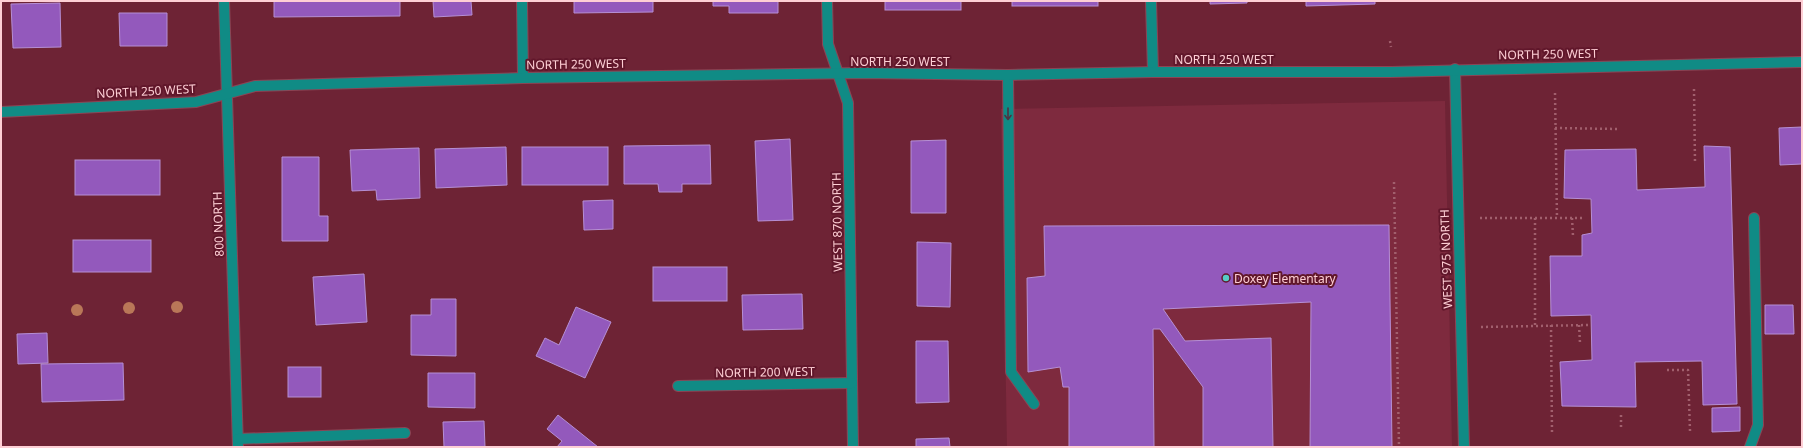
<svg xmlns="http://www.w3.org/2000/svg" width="1803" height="448" font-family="'Noto Sans',sans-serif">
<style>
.built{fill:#7e2a3e}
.building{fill:#9359bc;stroke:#b68fd4}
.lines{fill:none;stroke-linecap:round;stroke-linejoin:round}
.minor-casing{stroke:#8b4555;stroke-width:12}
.path{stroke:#a15f6d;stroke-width:2.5;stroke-dasharray:2 3;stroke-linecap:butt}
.minor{stroke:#108b85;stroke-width:10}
.tree{fill:#b97758}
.oneway{stroke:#4d3442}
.poi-dot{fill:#55cdc6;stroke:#61172b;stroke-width:1.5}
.labels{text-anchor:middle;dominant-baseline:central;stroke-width:4;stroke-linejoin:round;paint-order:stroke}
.street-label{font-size:12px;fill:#fecfd5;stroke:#61172b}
.poi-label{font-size:12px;fill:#fecfd5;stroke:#61172b;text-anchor:start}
</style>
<rect width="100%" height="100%" fill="#6e2335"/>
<!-- built -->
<path class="built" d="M1445 101 1452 447H1007L1001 109Z"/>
<!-- building -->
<g class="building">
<path d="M274 1H400V16L274 17Z"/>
<path d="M433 1H471L472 15 434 17Z"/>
<path d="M574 1H653V12L574 13Z"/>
<path d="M713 1H778V13H729V6H713Z"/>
<rect x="885" y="1" width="76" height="9"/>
<rect x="1012" y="1" width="86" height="5"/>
<path d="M1210 1H1247V3L1210 4Z"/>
<path d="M1306 1H1375V4L1306 6Z"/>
<path d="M60 3 61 47 13 48 11 4Z"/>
<path d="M119 13H167V46H120Z"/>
<path d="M1802 127V164L1780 165 1779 128Z"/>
<path d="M790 139 793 220 758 221 755 141Z"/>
<path d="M946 140V213H911V141Z"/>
<path d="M710 145 711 184H682V192H659L658 184H624V146Z"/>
<path d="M1704 146 1730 147 1737 404 1703 405 1702 361 1635 362 1636 407 1562 406 1560 362 1592 360 1591 315 1551 316 1550 256H1582V235L1592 233 1591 199 1564 198 1565 150 1636 149 1637 190 1705 187Z"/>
<path d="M506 147 507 185 436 188 435 149Z"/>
<rect x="522" y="147" width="86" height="38"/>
<path d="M419 148 420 198 377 200 376 190 352 191 350 150Z"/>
<path d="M282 157H319V216H328V241H282Z"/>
<rect x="75" y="160" width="85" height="35"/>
<path d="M613 200V229L584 230 583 201Z"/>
<path d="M1389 225 1392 447H1310L1311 302 1163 309 1185 341 1271 338 1273 447H1203V387L1160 329H1153L1154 447H1069V387H1063L1060 367 1028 372 1027 278 1045 276 1044 226Z"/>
<rect x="73" y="240" width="78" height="32"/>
<path d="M917 242 951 243 950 307 917 306Z"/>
<rect x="653" y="267" width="74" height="34"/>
<path d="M364 274 367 322 316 325 313 277Z"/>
<path d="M802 294 803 329 743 330 742 295Z"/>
<path d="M431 299H456V356L411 355V315H431Z"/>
<path d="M1765 305H1793L1794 334H1765Z"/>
<path d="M576 307 611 322 585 378 536 356 545 338 559 345Z"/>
<path d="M47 333 48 363 18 364 17 334Z"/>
<path d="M916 341H948L949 402 916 403Z"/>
<path d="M123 363 124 400 42 402 41 364Z"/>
<rect x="288" y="367" width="33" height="30"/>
<path d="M428 373H475V408L428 407Z"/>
<path d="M1740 407V431L1712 432V408Z"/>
<path d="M558 415 598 447H557L562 441 547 429Z"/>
<path d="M484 421 485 447H444L443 422Z"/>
<path d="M949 438 950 447H916V439Z"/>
</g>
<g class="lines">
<defs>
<g id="minor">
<path d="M224 1 238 447"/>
<path d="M522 1 523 78"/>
<path d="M827 1 828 44 848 103 853 447"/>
<path d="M1151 1 1153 72"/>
<path d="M1455 69 1464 447"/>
<path d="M1008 75 1011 372 1034 404"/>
<path d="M1 112 196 102 255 86 523 78 863 73 1008 75 1153 72H1391L1802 62"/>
<path d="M678 386 852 383"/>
<path d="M238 439 405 433"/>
<path d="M1750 447 1758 425 1754 218"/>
</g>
</defs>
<!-- minor casing -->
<use href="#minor" class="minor-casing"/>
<!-- path -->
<g class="path">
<path d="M1390 41 1391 47"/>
<path d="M1694 89 1695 162"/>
<path d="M1555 93 1557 218"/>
<path d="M1555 128 1618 129"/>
<path d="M1394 182 1399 447"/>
<path d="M1480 218H1584"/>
<path d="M1535 218V326"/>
<path d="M1572 218 1573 236"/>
<path d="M1551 325 1552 433"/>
<path d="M1579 325 1580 343"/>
<path d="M1481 327 1589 325"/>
<path d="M1667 370H1688L1690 431"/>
<path d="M1621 415V430"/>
</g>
<!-- minor -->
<use href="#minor" class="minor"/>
</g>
<!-- trees -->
<g class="tree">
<circle cx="177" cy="307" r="6"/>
<circle cx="129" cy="308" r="6"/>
<circle cx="77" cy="310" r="6"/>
</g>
<!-- one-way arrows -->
<defs><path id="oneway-shaft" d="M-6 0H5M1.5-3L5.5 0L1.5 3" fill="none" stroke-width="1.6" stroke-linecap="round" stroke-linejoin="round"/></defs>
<use class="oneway" href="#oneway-shaft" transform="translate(1008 114) rotate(90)"/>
<!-- markers -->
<circle class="poi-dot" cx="1226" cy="278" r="4"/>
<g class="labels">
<!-- street labels -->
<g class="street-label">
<text transform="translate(1548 54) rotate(-1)">NORTH 250 WEST</text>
<text x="1224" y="59">NORTH 250 WEST</text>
<text x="900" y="61">NORTH 250 WEST</text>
<text transform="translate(576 64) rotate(-1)">NORTH 250 WEST</text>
<text transform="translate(146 91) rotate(-3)">NORTH 250 WEST</text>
<text transform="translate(837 222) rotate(-91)">WEST 870 NORTH</text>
<text transform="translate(218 224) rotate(-92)">800 NORTH</text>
<text transform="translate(1446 259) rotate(-92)">WEST 975 NORTH</text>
<text transform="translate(765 372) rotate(-1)">NORTH 200 WEST</text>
</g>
<!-- poi labels -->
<g class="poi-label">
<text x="1234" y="278">Doxey Elementary</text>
</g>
</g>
<!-- border -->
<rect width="1803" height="448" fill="none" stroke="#fecfd5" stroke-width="4"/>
</svg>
